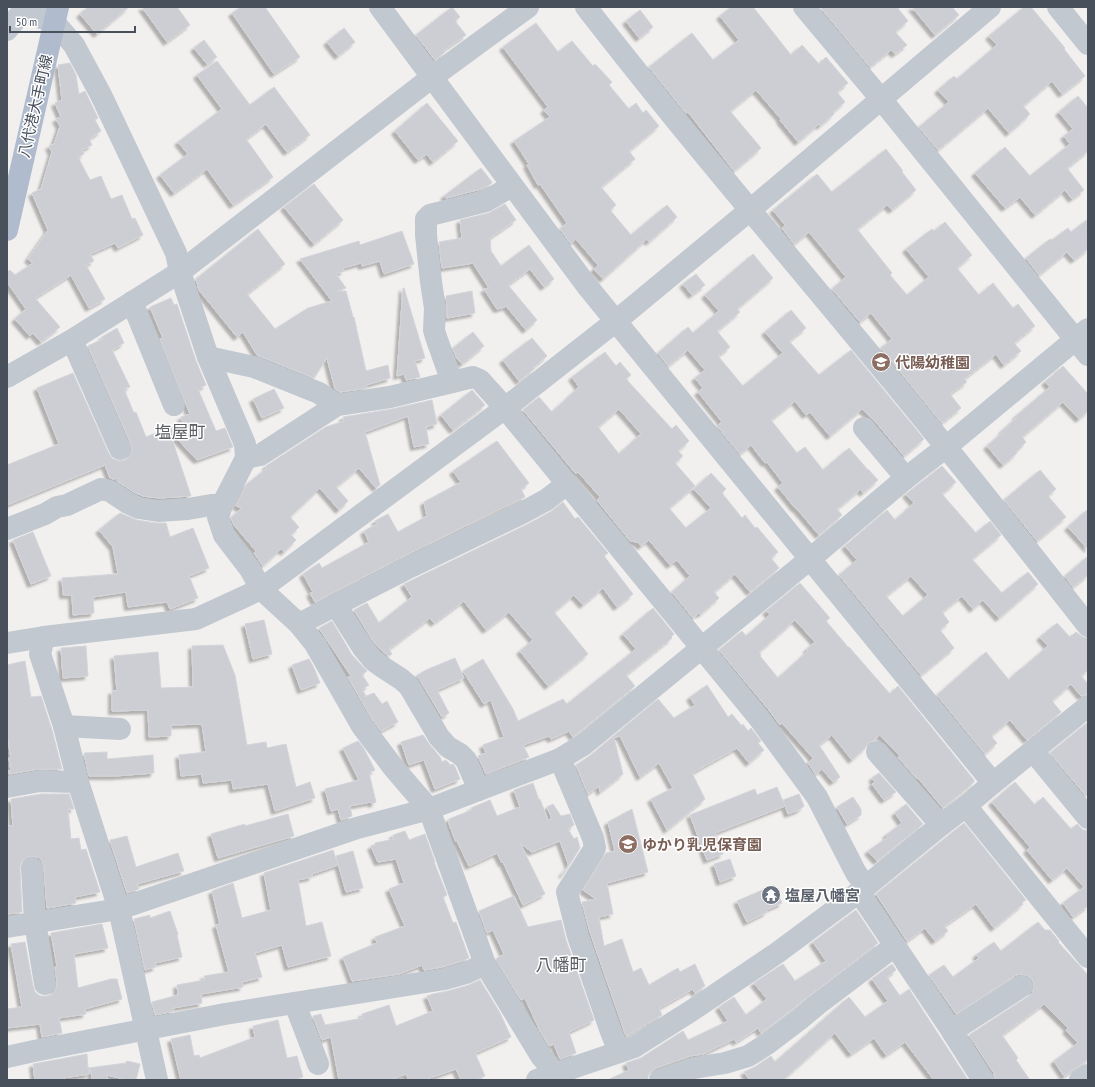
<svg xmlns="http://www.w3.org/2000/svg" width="1095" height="1087" font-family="'PT Sans Narrow','Noto Sans JP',sans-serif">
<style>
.building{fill:#ccced4;stroke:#d4d5da;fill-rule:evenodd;filter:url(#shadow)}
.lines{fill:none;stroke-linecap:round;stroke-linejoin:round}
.minor{stroke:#c1c8d0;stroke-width:22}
.major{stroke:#b0bbcd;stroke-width:22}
.labels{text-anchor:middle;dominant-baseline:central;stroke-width:3;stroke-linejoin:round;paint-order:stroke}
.street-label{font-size:15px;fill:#48505c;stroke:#fff}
.education-label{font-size:15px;font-weight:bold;fill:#785e54;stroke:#fff;text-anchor:start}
.worship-label{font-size:15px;font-weight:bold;fill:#5b616d;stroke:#fff;text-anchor:start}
.quarter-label{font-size:17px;fill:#5c5f64;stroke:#fff}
</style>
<defs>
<filter id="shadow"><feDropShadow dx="-3.5" dy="3.5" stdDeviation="1" flood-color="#0004"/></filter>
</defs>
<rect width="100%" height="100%" fill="#f2f0ef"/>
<!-- building -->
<g class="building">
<path d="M88 7H129L97 34 80 14Z"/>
<path d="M142 7H177L190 25 167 42Z"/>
<path d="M241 7H265L300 57 274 74 232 13Z"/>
<path d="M452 7 460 17 455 21 466 35 444 50 445 52 435 60 416 35Z"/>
<path d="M731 7H753L791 55 802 45 819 64 826 57 848 83 837 92 845 102 833 112 834 114 820 126 819 124 798 142 780 120 781 119 756 90 730 111 761 148 734 171 688 112 686 113 649 67 692 33 713 60 739 40 720 16Z"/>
<path d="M820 7H897L908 21 895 32 907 45 895 54 891 50 870 67Z"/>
<path d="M912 7H952L959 15 935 35Z"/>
<path d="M1024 7H1031L1065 48 1064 49 1085 76 1062 94 1052 81 1023 106 1030 114 1009 133 988 108 938 150 919 127 949 102 938 90 954 76 957 79 997 45 989 36Z"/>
<path d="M640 10 653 27 639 38 626 21Z"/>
<path d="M536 23 558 52 572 41 593 66 595 64 612 82 609 85 629 109 636 103 643 113 646 110 659 126 629 151 635 159 601 187 616 205 610 210 631 235 667 205 677 217 649 242 647 239 603 279 594 269 598 265 576 239 571 244 560 229 567 223 540 184 538 185 527 165 529 164 514 141 550 117 544 110 548 107 503 47Z"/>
<path d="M344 28 355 42 338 56 327 42Z"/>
<path d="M204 40 217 57 207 64 194 48Z"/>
<path d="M217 61 250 105 274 87 310 135 287 152 266 124 246 139 273 177 233 205 207 169 174 193 160 175 188 154 178 142 222 109 197 75Z"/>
<path d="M70 63 76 75 79 94 85 91 98 118 95 120 101 131 89 139 92 145 82 150 84 154 78 157 90 180 101 176 111 199 122 195 132 219 135 218 143 235 118 248 115 243 90 254 94 261 86 265 105 299 89 308 71 275 35 298 60 327 41 342 33 333 30 336 15 319 26 309 7 282V272L10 270 15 275 33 263 28 259 48 230 32 193 41 189 52 152 49 146 54 144 60 126 56 119 61 117 55 103 62 100 58 65Z"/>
<path d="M1078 96 1088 108V151L1067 168 1084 190 1072 199 1065 190 1035 215 1020 197 1005 208 975 173 1005 147 1030 176 1070 144 1064 136 1073 129 1059 112Z"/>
<path d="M427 103 458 141 433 162 427 154 418 160 395 131Z"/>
<path d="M886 149 903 171 902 172 916 190 892 210 887 205 857 229 892 273 890 275 907 295 929 277 906 249 932 229 934 231 945 222 972 255 957 268 979 295 993 283 1013 308 1018 304 1035 326 1014 343 1021 351 1004 365 996 354 964 379 967 382 950 394 961 408 942 423 881 348 892 339 871 313 860 322 832 289 846 277 809 232 794 244 782 228 785 225 773 210 817 174 832 192Z"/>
<path d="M481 168 492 182 491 184 481 189 446 198 444 196Z"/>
<path d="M314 184 343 220 314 244 284 207Z"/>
<path d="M505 204 516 220 490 238 491 251 501 266 529 245 554 279 544 287 530 269 508 285 537 320 526 330 506 306 502 308 497 309 484 289 489 288 473 263 468 264 467 263 468 264 442 268 439 242 462 238 460 220 489 213Z"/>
<path d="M1088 219V249L1074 260 1067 252 1039 275 1026 258 1050 239 1052 240 1068 228 1071 232Z"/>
<path d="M258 229 285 264 247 294 275 329 308 308 332 301 300 259 359 241 360 245 402 231 414 264 384 274 380 261 362 266 361 263 343 268 344 271 336 274 346 288 337 291H346L353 317H354L366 371 388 365 390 378 366 385 367 388 340 392 335 389 327 358 314 378 257 355 243 332 237 337 199 290 196 279Z"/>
<path d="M753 254 773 278 737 309 740 312 717 331 730 347 718 356 743 386 783 353 765 332 791 310 806 328 789 341 819 375 851 350 924 439 904 456 874 420 862 409 830 436 810 412 806 415 795 401 771 420 797 453 805 447 823 470 849 448 868 470V469L878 480 863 493 861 489 837 509 842 515 819 535 796 508H795L778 487 783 483 767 462 765 463 751 445 740 454 717 426 722 422 698 392 703 388 695 378 705 370 688 350 668 366 658 353 688 327 693 333 719 311 705 295Z"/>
<path d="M696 274 705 285 692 295 683 284Z"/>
<path d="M403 288H404L425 358 415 361 420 377 406 380 404 374 397 376Z"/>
<path d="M472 291 475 313 447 318V306L446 296Z"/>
<path d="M171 298 174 305 177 304 196 361 206 385 198 389 216 431 225 428 233 447 197 460 169 430 191 496 159 498 143 496 134 492 117 481 116 478 114 479 110 478 105 465 7 505V465L59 444 37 388 73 373 109 454 113 459 119 461 125 460 130 456 132 450 131 444 88 346 103 339 102 337 117 328 124 343 112 350 130 387 124 389 134 413 136 412 146 437 183 422 181 417 190 414 160 339 163 338 150 307Z"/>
<path d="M473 332 484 346 462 364 456 357 453 348Z"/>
<path d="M532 338 547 356 533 368 534 369 519 381 503 360Z"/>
<path d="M605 352 616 366 620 362 631 375 626 379 672 429 676 425 689 441 678 451 683 456 675 463 695 486 669 508 686 528 711 508 694 489 711 473 726 489 722 493 742 518 745 515 755 528 757 527 778 552 771 558 779 568 750 592 735 574 714 592 719 598 701 614 699 613 693 618 672 592 690 576 677 560 670 565 649 540 641 546 637 542 630 541 597 500 600 497 578 472 576 474 523 410 539 397 552 412 579 387 572 377ZM619 409 641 434 619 454 598 427Z"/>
<path d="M1063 366 1088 394V411L1079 419 1063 402 1022 437 1026 442 1016 452 1017 453 1003 465 987 446 1003 432 1002 431 1017 417 1016 416 1050 387 1045 382Z"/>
<path d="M274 389 284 408 262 418 253 399Z"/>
<path d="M472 390 485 405 453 430 441 415Z"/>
<path d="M432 400 437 424 426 427 429 444 414 447 408 416 365 432 380 485 376 488 359 468 336 487 348 501 339 510 320 488 290 517 299 527 291 535 296 540 284 552 281 549 263 566 254 553 256 551 234 525 231 518 242 508 236 506 247 484 267 468 266 466 326 427 344 421 343 417 392 409Z"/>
<path d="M497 441 529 483 521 489 525 497 406 555 315 602 310 593 313 592 303 574 319 563 322 568 369 542 364 531 377 524 375 521 388 514 398 532 427 516 424 502 461 482 453 471Z"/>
<path d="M942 466 956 482 942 494 976 533 990 521 1001 535 972 559 1002 593 1028 572 1038 584 999 618 983 600 973 609 962 596 942 612 949 622 940 630 954 648 921 675 839 575 857 560 845 546 887 510 895 520 914 503 906 494ZM911 576 928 595 903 616 886 596Z"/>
<path d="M1040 470 1056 489 1048 496 1066 517 1037 541 1004 500Z"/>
<path d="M563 502 575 519 578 517 608 553 604 556 633 594 617 607 603 588 583 605 574 595 554 612 588 654 548 686 520 651 533 640 509 612 486 630 464 601 434 623 430 618 389 649 392 654 389 656 382 651 373 641 354 610 367 603 379 623 412 597 404 584 526 525 552 511Z"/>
<path d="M1088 509V549L1068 527Z"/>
<path d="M120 513 137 520 156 523H166L170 537 193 528 209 568 189 576 198 598 170 609 167 602 128 607 126 592 93 597 94 613 73 615 72 595H63L62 578 118 574 113 547 99 530Z"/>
<path d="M33 532 51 576 31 584 13 540Z"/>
<path d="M1088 556V575L1073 587 1065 576Z"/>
<path d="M800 583 830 618 826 621 848 647H849L890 694 898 686 974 780V782L943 808 918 778 917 779 898 757 900 756 880 735 874 740 868 743 865 748 852 760 832 735 819 745 840 777 833 782 822 769 816 775 809 764V762L813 758 782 723 780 725 769 710 719 650 742 631 746 636 770 615 766 611ZM795 620 815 642 807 649 808 651 778 678 760 656 761 655 759 652Z"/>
<path d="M653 608 674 634 671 637 672 638 626 675 635 686 573 737 569 731 551 739 549 736 523 745 529 757 486 774 478 756 486 753 483 745 504 737 491 700 484 704 463 671 483 659 513 709 518 721 563 699 567 704 636 649 623 634Z"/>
<path d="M264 620 272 654 253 659 245 624Z"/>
<path d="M332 621 352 655 367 671 362 675 369 685 362 689 366 696 364 697 374 693 382 704 387 701 398 722 381 731 372 719 348 677 351 676 319 628Z"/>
<path d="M1057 623 1070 637 1076 632 1083 637 1088 638V670L1081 676 1088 684V694L1081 696 1071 684 1052 701 1061 712 1027 740 1010 720 991 736 997 743 985 754 937 695 986 652 1009 680 1020 669V670L1048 646 1040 637Z"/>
<path d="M223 645 235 675 247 745 266 742 267 748 286 744 296 787 310 782 315 798 275 811 268 784 233 789 232 780 203 783 202 774 181 776 179 755 206 752 202 724 171 725V736L149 737 148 710 112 711V691H117L114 656 158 652 161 688 193 687 192 646Z"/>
<path d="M86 646 88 676 63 678 61 648Z"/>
<path d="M455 658 464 678 437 690 449 713 442 717 420 680 416 676 426 670Z"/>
<path d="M309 659 314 668 320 683 301 690 292 665Z"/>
<path d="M25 661 31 697 41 696 52 730 62 769H38L9 774 8 771H11L9 758H11L7 734V665Z"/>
<path d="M707 685 728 717 732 714 742 726 743 724 748 731 751 728 761 741 758 743 764 750 749 763 737 748 692 773 705 799 667 830 651 799 673 788 659 763 640 777 620 736 614 738 623 774 600 792 599 786 588 794 576 765 591 755 658 699 674 718 695 705 690 697Z"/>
<path d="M1088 722V794L1086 796 1050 753Z"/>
<path d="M423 735 430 745 440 757 442 762 445 760 448 762 450 765 453 764 455 767 460 779 435 789 424 760 409 765 401 742Z"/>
<path d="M358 741 363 747 375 770 369 773 376 802 372 804 371 802 350 806 352 816 341 820 338 809 331 811 325 789 359 780 343 748Z"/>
<path d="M107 752V759L153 755 154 773 115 776H89L84 753Z"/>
<path d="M879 773 896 792 884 800 872 784 875 782 872 778Z"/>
<path d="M1015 782 1035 805 1043 797 1071 829 1077 824 1083 830H1088V906L1073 917 1063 903 1084 887 1067 868 1052 880 1027 850 1030 847 992 802Z"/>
<path d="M533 783 539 800 540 799 548 820 552 819 547 807 553 804 561 816 570 814 574 825 568 829 574 839 577 837 580 848 563 875 562 874 569 866 560 841 532 852 520 843 545 894 523 905 503 862 502 863 497 853 469 866 457 841 456 842 449 824V819L472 810 471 808 490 800 497 816 520 807 514 790Z"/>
<path d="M777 787 785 806 715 833 723 854 707 860 690 815 755 789 757 795Z"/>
<path d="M41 794H69L74 809H68L71 839 79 838 81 850 86 849 100 892 75 897 76 903 47 908 44 867 42 861 38 857 31 856 25 858 21 863 20 868 22 912 7 914V826H13L11 799Z"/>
<path d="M799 794 804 806 799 810 788 814 783 800Z"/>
<path d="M853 797 861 809V815L847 824 837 807Z"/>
<path d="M906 804 923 824 877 861 868 851 888 837 886 835 902 823 895 813Z"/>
<path d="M632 809 648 872 607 883 613 914 599 917 604 946 622 939 633 972 641 968 649 985 678 968 680 972 695 964 705 986 695 993 693 989 659 1008 662 1015 626 1036 590 932 582 902 596 899 583 890 606 853 615 851 608 822Z"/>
<path d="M288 814 294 836 218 858 211 834 245 824V826Z"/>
<path d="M964 823 1026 900 1022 902 1023 904 994 928 976 904 944 926 948 931 935 941 925 928 907 941 876 894Z"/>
<path d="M405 831 409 840 425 834 435 862H434L447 895 443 897 453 923 456 922 469 958 462 961 442 967 424 970 422 965 399 974 352 981 343 957 377 943 375 937 405 926 389 889 404 883 396 859 378 862 371 846 375 845V843L394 839 393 835Z"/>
<path d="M127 836 136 867 178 853 184 871 137 884 139 889 127 893 110 840Z"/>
<path d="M333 850 338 865 312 874V877L298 880 306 926 322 922 331 956 288 967 282 945 255 953 262 977 242 982 243 987 201 994 202 1003 173 1008 174 1011 155 1015 152 1002 178 995 177 985 205 980 204 976 229 972 216 925 220 924 212 891 233 883 242 918 271 910 264 873Z"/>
<path d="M353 851 363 888 346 892 336 856Z"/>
<path d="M730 859 736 876 720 882 714 864Z"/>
<path d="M774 885 782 903 766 910 767 912 747 922 737 901Z"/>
<path d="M514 896 528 927 561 920 566 940 594 1020 569 1032 576 1053 560 1059 554 1044 549 1046 540 1031 525 998 521 1000 496 959 504 954 493 930 487 933 479 911Z"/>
<path d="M856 910 878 943 761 1033 758 1028 736 1042 734 1039 703 1054 690 1056 656 1068 650 1072 647 1080H608L629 1070 626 1063 641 1058 683 1031 688 1040 728 1021 719 1007 734 997 746 1015 767 999 754 983 783 964 795 981 826 961 813 942Z"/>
<path d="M170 911 178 934 177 935 182 957 155 963 156 967 145 970 134 919 150 915V918Z"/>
<path d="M1038 922 1045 930H1050L1059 941 1058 942 1088 975V1060L1064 1076 1054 1061 1078 1043 1066 1030 1068 1028 1044 1004 1002 1035 1018 1058 1016 1060 1030 1080H995L994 1073 969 1035 1029 996 1033 992 1034 986 1033 980 1027 975 1021 974 1016 975 956 1014 929 975 944 965 953 977 979 958 976 955 994 942 1001 951Z"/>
<path d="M102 924 108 948 74 954 78 988 111 979H117L122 999 85 1009 86 1014 59 1018 62 1033 42 1037 40 1024 7 1028V1009L22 1007 11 944 25 942 33 986 35 992 40 996H47L53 994 56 989 57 982 55 967 57 966 51 933Z"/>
<path d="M892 964 896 970 887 977 900 996 909 989 968 1080H934L905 1042 886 1055 874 1038 851 1054 835 1033 783 1080H750L744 1072 755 1067 771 1056 775 1062 849 997 865 1017 888 1001 872 979Z"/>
<path d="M480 980 500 1013 511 1037 475 1053 485 1076 475 1080H461L456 1069 424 1080H409L406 1074 390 1080H339L331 1037 322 1040 313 1016 321 1014 325 1025 363 1018 362 1014 389 1005 396 1026 433 1011 427 996 433 994 448 991 469 985Z"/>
<path d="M278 1020 287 1058 297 1056 303 1077 293 1080H181L171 1039 190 1035 194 1056 199 1055 200 1058 255 1037 253 1026Z"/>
<path d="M87 1054 88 1068 126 1063 127 1061 140 1064 136 1080H128L107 1075 108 1080H92L91 1070H89V1074L63 1078 64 1080H35L33 1064Z"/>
</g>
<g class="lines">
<!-- minor -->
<g class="minor">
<path d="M380 7 587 286 993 783"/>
<path d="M586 7C702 157 827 299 946 447 994 506 1041 566 1088 626"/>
<path d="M804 7 881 99 1088 355"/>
<path d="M1058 7 1088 44"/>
<path d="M7 30 22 12 54 22 74 45 101 95 176 253 180 272 208 357 245 444 246 458 222 505 218 517 224 535 250 569 261 589 299 624 315 644 362 726 393 767 429 809 485 964 541 1056 556 1074 559 1080"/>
<path d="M132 302 174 405"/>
<path d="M72 340 120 449"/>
<path d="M208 357 254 367 319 393 337 405"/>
<path d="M7 377 72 340 180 272 431 78 528 7"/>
<path d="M452 382 436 337 434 330 435 308 431 282 426 235V219L430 215 486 201 512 186"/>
<path d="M864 428 906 478"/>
<path d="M246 458 260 455 337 405 390 397 473 377 480 380 505 408 759 718 817 797 856 873 866 886"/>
<path d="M7 529 45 514 57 507 67 505 101 489 110 491 128 503 139 508 158 511 188 509 211 505H222"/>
<path d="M336 605 363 648 373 660 384 668 401 679 409 686 439 737 448 747 460 754 466 760 479 790"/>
<path d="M299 624 412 566 520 514 546 500 567 484"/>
<path d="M44 637 40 654 64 726 78 782 119 909 157 1080"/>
<path d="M7 643 44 637 196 619 261 589 505 408 616 321 750 210 990 7"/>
<path d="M64 726 120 729"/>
<path d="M1033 751 1088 818"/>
<path d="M877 752 941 825"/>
<path d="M560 759 593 838 595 848 567 892 578 936 610 1029 619 1052"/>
<path d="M7 787 40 781 78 782"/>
<path d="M966 806 1088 957"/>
<path d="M32 868 35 922 45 984"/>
<path d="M859 892 952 1031 983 1080"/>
<path d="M7 927 119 909 357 828 429 809 560 759 583 745 810 559 906 478 946 447 1088 329"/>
<path d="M295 1004 318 1064"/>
<path d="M952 1031 1022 986"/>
<path d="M7 1057 34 1051 225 1014 445 979 466 973 485 964"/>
<path d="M537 1080 634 1047 691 1011 777 953 859 892 941 825 966 806 993 783 1088 706"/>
<path d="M660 1080 694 1068 725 1063 748 1056 767 1044 800 1019 818 1004 888 951 895 946"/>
<path d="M1080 1080 1088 1075"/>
</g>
<!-- major -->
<path class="major" d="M7 230 58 7"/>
</g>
<!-- icons -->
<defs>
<symbol id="school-disc" viewBox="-11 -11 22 22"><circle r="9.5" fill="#8d6e63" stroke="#fff"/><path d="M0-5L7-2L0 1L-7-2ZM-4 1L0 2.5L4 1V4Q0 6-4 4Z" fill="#fff"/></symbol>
<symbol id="temple-disc" viewBox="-11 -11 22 22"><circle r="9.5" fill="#6b7280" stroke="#fff"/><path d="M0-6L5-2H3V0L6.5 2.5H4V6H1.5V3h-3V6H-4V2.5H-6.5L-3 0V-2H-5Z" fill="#fff"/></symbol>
</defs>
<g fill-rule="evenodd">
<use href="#school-disc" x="870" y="351" width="22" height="22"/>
<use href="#school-disc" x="617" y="833" width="22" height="22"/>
<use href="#temple-disc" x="760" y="884" width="22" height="22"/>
</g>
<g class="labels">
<!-- street labels -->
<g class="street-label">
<text transform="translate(35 106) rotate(-77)">八代港大手町線</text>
</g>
<!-- education labels -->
<g class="education-label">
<text x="895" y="362">代陽幼稚園</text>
<text x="642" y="844">ゆかり乳児保育園</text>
</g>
<!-- worship labels -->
<g class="worship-label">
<text x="785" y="895">塩屋八幡宮</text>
</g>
<!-- quarter labels -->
<g class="quarter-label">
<text x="180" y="432">塩屋町</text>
<text x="561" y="965">八幡町</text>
</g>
</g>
<!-- border -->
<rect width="1095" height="1087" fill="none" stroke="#48505c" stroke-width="16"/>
<!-- scale -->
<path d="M10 26v6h125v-6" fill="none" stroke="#48505c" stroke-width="2"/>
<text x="16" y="26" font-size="12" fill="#48505c" stroke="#ffffff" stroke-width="3" paint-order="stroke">50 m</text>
</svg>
